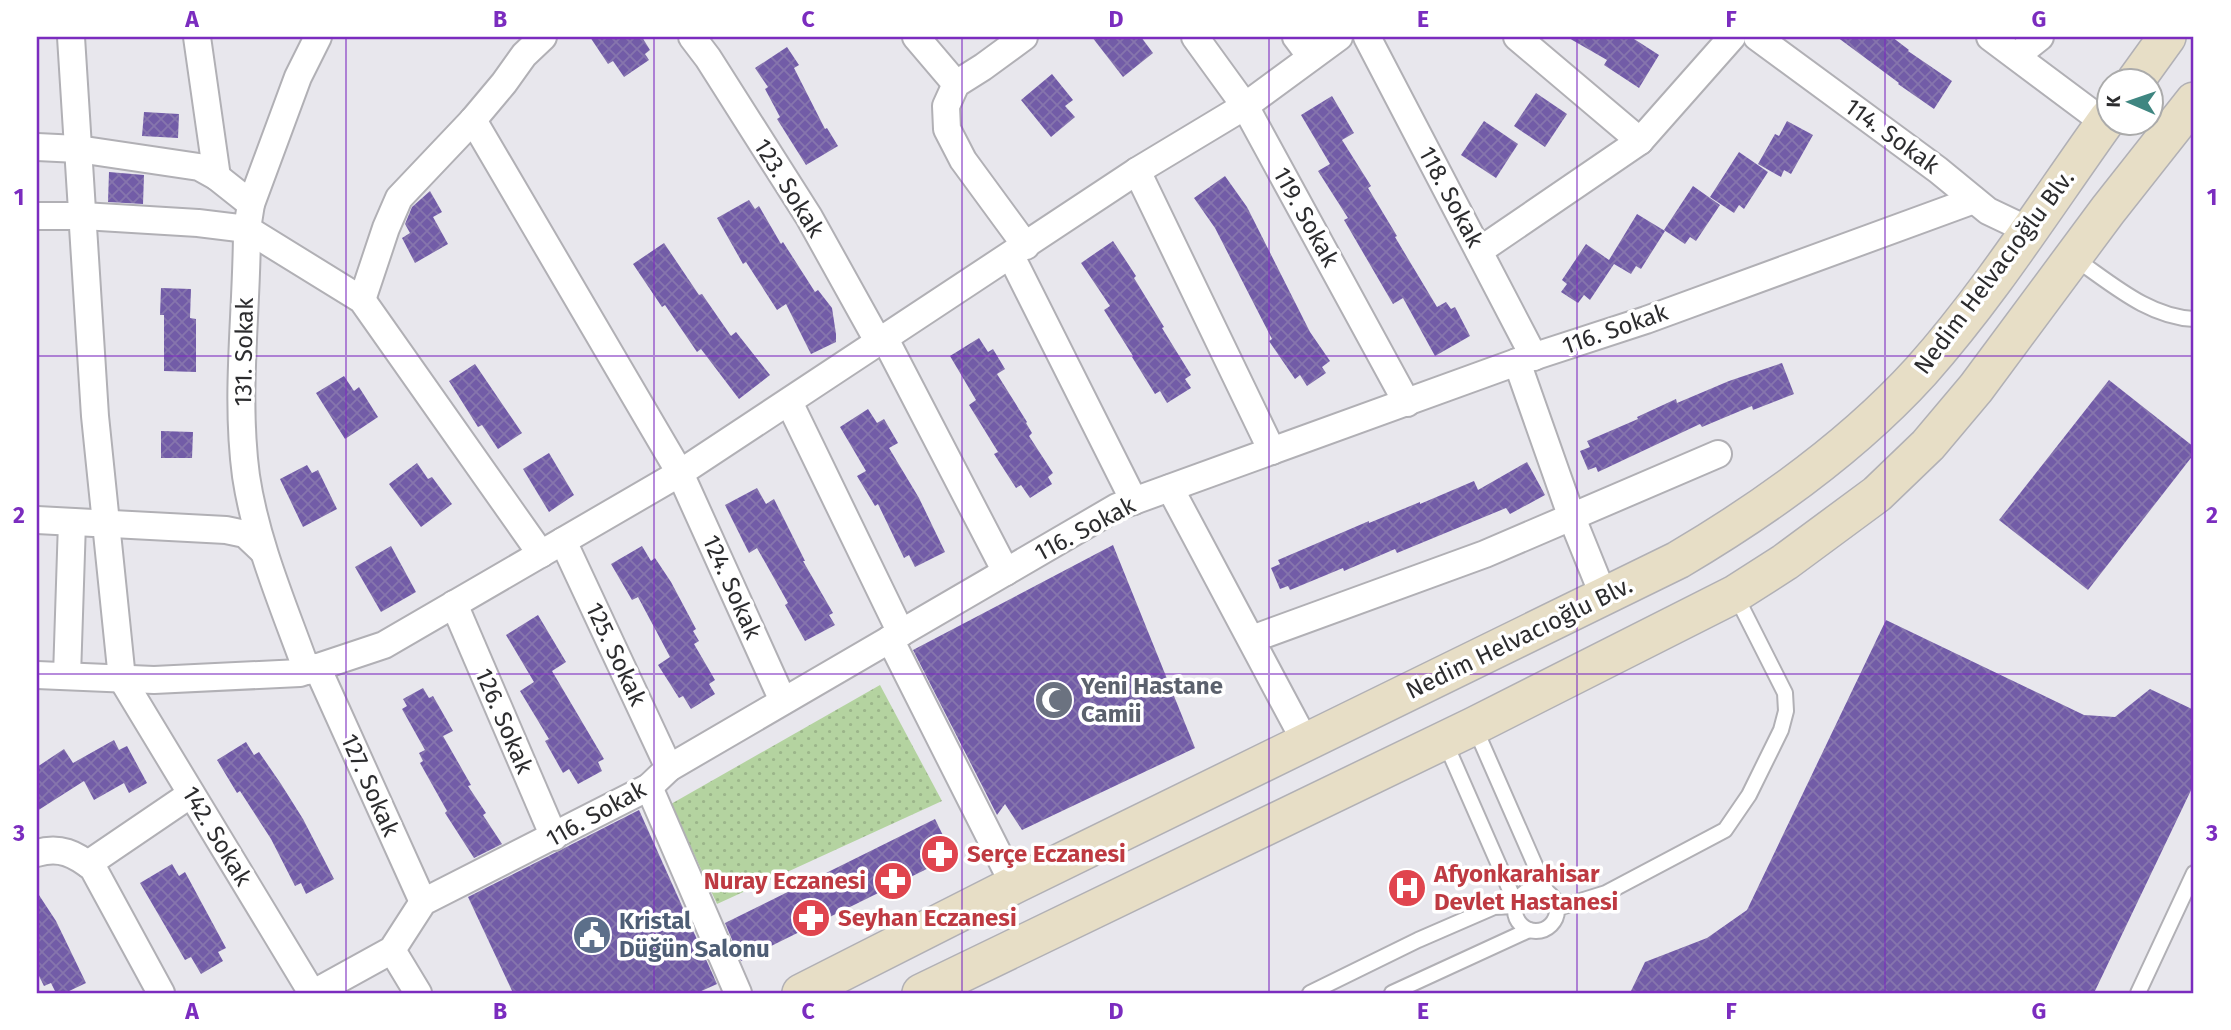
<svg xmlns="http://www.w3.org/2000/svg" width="2231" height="1030" font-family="'Fira Sans',sans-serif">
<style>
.park{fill:url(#park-dots)}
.building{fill:url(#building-cross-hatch)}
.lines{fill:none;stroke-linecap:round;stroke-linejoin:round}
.service-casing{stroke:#b1b0b5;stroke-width:18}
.minor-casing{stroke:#b1b0b5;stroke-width:30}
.secondary-casing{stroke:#b1b0b5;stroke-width:40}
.service{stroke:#fff;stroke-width:14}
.minor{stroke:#fff;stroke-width:26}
.secondary{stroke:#e7dec6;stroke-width:37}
.grid{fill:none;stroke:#7b2cbf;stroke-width:2;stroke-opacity:0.55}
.labels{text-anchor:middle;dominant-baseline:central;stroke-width:7;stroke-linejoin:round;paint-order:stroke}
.street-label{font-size:24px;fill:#2c2c2e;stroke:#fff}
.worship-label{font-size:24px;font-weight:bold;fill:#5b616d;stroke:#fff;text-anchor:start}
.health-label{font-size:24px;font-weight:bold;fill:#be3a42;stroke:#fff;text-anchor:start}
.service-label{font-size:24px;font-weight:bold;fill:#4e5e75;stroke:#fff;text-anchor:start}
.neatline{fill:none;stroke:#7b2cbf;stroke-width:2.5}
.grid-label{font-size:23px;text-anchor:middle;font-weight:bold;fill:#7b2cbf}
</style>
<defs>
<pattern id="park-dots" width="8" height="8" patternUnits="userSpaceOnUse" patternTransform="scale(1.75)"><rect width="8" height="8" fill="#b4d3a0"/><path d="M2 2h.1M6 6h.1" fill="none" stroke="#9bb58a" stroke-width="1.8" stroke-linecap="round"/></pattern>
<pattern id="building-cross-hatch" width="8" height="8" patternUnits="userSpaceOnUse" patternTransform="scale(1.75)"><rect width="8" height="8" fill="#725ca7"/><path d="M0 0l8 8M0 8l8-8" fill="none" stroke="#8675ad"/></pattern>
</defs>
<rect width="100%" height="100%" fill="#e8e7ed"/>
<!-- park -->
<path class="park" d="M880 685 942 801 717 904 671 804Z"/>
<!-- building -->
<g class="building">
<path d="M590 37H642L650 50 645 54 649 60 624 77 613 61 608 64Z"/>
<path d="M1092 37H1141L1153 53 1123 77Z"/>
<path d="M1567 37H1631L1659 55 1639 88 1604 65 1607 60Z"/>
<path d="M1837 37H1892L1909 50 1908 51 1952 81 1934 109 1898 84 1899 83Z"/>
<path d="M787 47 799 65 794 68 825 129 827 128 838 146 806 165 777 119 780 117 765 89 768 87 755 68Z"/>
<path d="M1052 74 1073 100 1065 106 1075 117 1051 137 1021 100Z"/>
<path d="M1536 93 1567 114 1545 147 1514 126Z"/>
<path d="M1332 96 1354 133 1342 140 1371 186 1368 188 1397 236 1395 237 1437 307 1446 302 1451 309 1455 307 1470 336 1435 356 1403 298 1393 304 1344 220 1348 218 1318 171 1330 164 1301 115Z"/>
<path d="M144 112 179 114 178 138 142 136Z"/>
<path d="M1484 121 1518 144 1496 178 1461 155Z"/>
<path d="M1787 121 1813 135 1791 174 1784 170 1781 177 1758 164 1775 134 1779 136Z"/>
<path d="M1739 152 1768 172 1744 209 1739 205 1734 213 1710 197Z"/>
<path d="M109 172 144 175 143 204 108 202Z"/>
<path d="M1225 176 1247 207 1310 332 1330 361 1322 367 1326 373 1307 386 1300 375 1295 379 1269 341 1272 339 1215 228 1194 198Z"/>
<path d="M1693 186 1720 205 1696 241 1690 237 1685 244 1664 230Z"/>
<path d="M430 191 442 212 433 217 448 244 415 263 402 238 410 233 405 224 412 207Z"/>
<path d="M749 200 755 209 759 206 781 244 783 242 815 292 818 290 832 308 836 334V342L811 354 786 304 777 310 746 262 743 264 717 218Z"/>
<path d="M1637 214 1665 231 1641 269 1636 266 1631 274 1614 264 1590 300 1584 295 1578 303 1561 292 1567 284 1562 280 1586 244 1609 260Z"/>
<path d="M1113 241 1136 276 1134 278 1164 327 1162 328 1191 375 1185 379 1191 388 1167 403 1160 391 1155 394 1132 357 1133 356 1104 310 1110 306 1081 263Z"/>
<path d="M664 243 699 295 702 294 731 336 736 332 770 375 739 399 701 349 697 352 665 305 662 307 633 264Z"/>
<path d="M161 288 191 289 190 318 196 319V372L164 371V315H160Z"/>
<path d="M979 338 988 352 993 349 1005 369 997 374 1027 422 1026 423 1032 433 1029 436 1053 473 1048 477 1052 484 1030 498 1021 485 1016 488 994 454 998 452 969 405 976 400 950 356Z"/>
<path d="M1782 363 1794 394 1753 410 1752 406 1702 427 1700 424 1598 472 1596 467 1588 470 1580 451 1590 447 1587 441 1638 419 1637 417 1676 399 1677 403 1729 381Z"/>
<path d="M475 364 522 433 498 449 482 425 478 427 449 381Z"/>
<path d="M344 376 354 391 359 387 378 417 345 439 316 393Z"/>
<path d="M2109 380 2194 447V454L2088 590 1999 520Z"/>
<path d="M868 409 877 423 884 419 898 443 889 448 919 498 945 552 915 567 909 555 904 558 878 504 875 506 857 476 866 471 840 427Z"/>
<path d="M161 431 193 432 192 458H161Z"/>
<path d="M549 453 574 495 549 512 523 469Z"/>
<path d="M1527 462 1545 495 1510 514 1506 508 1397 553 1395 549 1344 571 1343 568 1290 590 1288 586 1280 589 1271 568 1280 564 1278 560 1369 521V523L1420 502V504L1474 481 1478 490Z"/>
<path d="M417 463 428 479 432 477 452 504 421 527 389 484Z"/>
<path d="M307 465 312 473 318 470 337 509 303 527 280 479Z"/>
<path d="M757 488 766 504 774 499 805 561H803L833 613 829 615 835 625 805 641 785 605 788 603 757 548 749 553 725 505Z"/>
<path d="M1113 545 1195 748 1022 830 1005 804 997 815 913 650Z"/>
<path d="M391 546 416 592 381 612 355 567Z"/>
<path d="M642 546 651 561 655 558 671 582 696 629 693 631 699 641 694 644 715 680 709 684 715 694 691 709 683 696 679 698 658 665 670 657 638 597 632 600 611 564Z"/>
<path d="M538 615 566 662 552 671 604 759 598 762 602 771 578 784 569 769 563 773 545 741 549 739 520 691 534 682 506 635Z"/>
<path d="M1886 620 2084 715 2115 717 2150 689 2194 710V784L2094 993H1630L1645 962 1707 938 1747 910Z"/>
<path d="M423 688 429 698 433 696 453 731 443 736 471 785 468 786 486 813 483 815 502 844 474 858 445 813 447 811 420 763 423 761 419 753 425 750 402 709 407 706 403 699Z"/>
<path d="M114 740 119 750 127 746 147 783 129 793 124 783 94 800 84 781 37 811V767L64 749 73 763Z"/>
<path d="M246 742 254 755 259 752 281 784 303 819 334 879 306 894 301 883 295 886 271 839 240 791 237 793 217 760Z"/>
<path d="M639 810 717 984 697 993H513L468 897Z"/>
<path d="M935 819 953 856 741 961 725 923Z"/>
<path d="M172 864 179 876 185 872 226 948 218 952 223 961 201 974 191 957 185 960 140 883Z"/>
<path d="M37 892 56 921 86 983 65 993H56L51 983 44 986 37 972Z"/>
</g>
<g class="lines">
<defs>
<g id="service">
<path d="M2074 258C2111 283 2148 317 2194 319"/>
<path d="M1475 728 1546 890"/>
<path d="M1445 742 1516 904"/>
<circle cx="1536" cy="910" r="21"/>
<path d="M1558 908 1606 893 1725 830 1749 795 1781 730 1786 711 1785 693 1736 596"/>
<path d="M1310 993 1418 940 1494 907 1515 906"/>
<path d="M1392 993 1529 930"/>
<path d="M2138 993 2194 873"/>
</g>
<g id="minor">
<path d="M71 37 95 416 122 679 312 993"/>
<path d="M197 37 217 177"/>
<path d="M692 37 708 58 809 217 879 343"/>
<path d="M916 37 956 84"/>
<path d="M1024 37 983 67 956 84 946 106 947 129 963 160 1026 246"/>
<path d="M1195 37 1245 106 1407 403"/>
<path d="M1296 37 1311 57"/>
<path d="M1367 37 1534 357"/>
<path d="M1517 37 1640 141"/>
<path d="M1757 37 1938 170 1988 211 2030 231"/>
<path d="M1990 37 2105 123"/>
<path d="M2016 56 2040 37"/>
<path d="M473 120 680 473 783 701"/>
<path d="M37 147 78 149 199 167 217 177 251 204"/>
<path d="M1137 171 1272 451"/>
<path d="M37 216H83L198 223 247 229 362 300 541 554"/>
<path d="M1479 251 1640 141 1732 37"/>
<path d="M1011 256 1134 501"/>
<path d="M362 300 386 228 399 198 473 120 504 83 524 55 543 37"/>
<path d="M885 339 1006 572"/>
<path d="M1517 362 1572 518 1604 597"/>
<path d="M789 402 901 633"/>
<path d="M1170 488 1306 743"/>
<path d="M37 520 226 530 245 534 263 551"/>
<path d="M563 541 669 768"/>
<path d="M454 604 554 837"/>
<path d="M890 639 1014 885"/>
<path d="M1252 639 1485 554 1718 454"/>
<path d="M317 667 423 902"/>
<path d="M307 671C284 607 256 543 246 476 235 394 247 312 247 229L251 204 298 77 318 37"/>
<path d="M37 675 154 680 300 673 384 645 680 473 1137 171 1245 106 1339 37"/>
<path d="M67 676 72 522"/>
<path d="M649 787 738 993"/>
<path d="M37 853C60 846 75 854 93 868L161 993"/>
<path d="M88 864 191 794"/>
<path d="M392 950 418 993"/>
<path d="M314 993 392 950 423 902 649 787 669 768 1117 507 1517 362 1646 320 1974 200"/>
</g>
<g id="secondary">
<path d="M2136 80 2167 37"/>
<path d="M801 993 1014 885 1678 560C1766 508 1852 447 1921 371 1991 292 2047 203 2108 118"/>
<path d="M921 993 1474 726 1735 594 1785 562 1877 494 1928 445 1976 388 2108 210 2194 101"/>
</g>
</defs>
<!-- service casing -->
<use href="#service" class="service-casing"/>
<!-- minor casing -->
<use href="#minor" class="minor-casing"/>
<!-- secondary casing -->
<use href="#secondary" class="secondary-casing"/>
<!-- service -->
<use href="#service" class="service"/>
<!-- minor -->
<use href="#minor" class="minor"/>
<!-- secondary -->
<use href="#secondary" class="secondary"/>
</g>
<!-- grid -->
<path class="grid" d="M346 37V993M654 37V993M962 37V993M1269 37V993M1577 37V993M1885 37V993M37 356H2194M37 674H2194"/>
<!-- icons -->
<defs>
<symbol id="mosque-disc" viewBox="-11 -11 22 22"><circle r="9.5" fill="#6b7280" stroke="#fff"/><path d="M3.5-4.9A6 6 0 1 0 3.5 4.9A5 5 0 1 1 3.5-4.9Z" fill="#fff"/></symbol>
<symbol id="pharmacy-disc" viewBox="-11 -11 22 22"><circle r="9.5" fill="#e0444e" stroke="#fff"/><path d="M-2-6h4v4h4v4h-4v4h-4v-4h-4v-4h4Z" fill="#fff"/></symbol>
<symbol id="hospital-disc" viewBox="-11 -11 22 22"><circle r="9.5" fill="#e0444e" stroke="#fff"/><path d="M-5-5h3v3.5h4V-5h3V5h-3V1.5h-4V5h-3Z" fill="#fff"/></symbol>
<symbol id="civic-disc" viewBox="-11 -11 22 22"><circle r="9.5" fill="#5c6f8a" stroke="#fff"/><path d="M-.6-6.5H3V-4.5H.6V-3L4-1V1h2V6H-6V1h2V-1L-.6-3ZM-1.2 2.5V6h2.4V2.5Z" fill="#fff"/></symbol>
</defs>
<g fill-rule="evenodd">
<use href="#mosque-disc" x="1032" y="678" width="44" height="44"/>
<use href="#pharmacy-disc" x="918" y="832" width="44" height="44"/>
<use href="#pharmacy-disc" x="871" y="859" width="44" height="44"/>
<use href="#hospital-disc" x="1385" y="866" width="44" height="44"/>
<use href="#pharmacy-disc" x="789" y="896" width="44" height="44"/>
<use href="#civic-disc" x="570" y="913" width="44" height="44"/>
</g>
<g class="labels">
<!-- street labels -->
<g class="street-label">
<text transform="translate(1892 136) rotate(36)">114. Sokak</text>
<text transform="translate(789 188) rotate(58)">123. Sokak</text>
<text transform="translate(1451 197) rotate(62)">118. Sokak</text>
<text transform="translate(1306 217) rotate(61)">119. Sokak</text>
<text transform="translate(1994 272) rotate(-53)">Nedim Helvacıoğlu Blv.</text>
<text transform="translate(1615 329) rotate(-19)">116. Sokak</text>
<text transform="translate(244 352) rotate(-89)">131. Sokak</text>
<text transform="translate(1085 529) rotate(-28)">116. Sokak</text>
<text transform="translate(732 587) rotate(66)">124. Sokak</text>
<text transform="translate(1519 638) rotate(-26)">Nedim Helvacıoğlu Blv.</text>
<text transform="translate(616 654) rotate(65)">125. Sokak</text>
<text transform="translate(504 721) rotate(67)">126. Sokak</text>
<text transform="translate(370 785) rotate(66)">127. Sokak</text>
<text transform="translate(596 814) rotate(-29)">116. Sokak</text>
<text transform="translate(217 836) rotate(59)">142. Sokak</text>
</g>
<!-- worship labels -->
<g class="worship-label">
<text x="1081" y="686">Yeni Hastane<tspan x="1081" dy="28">Camii</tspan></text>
</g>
<!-- health labels -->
<g class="health-label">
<text x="967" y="854">Serçe Eczanesi</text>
<text x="1434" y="874">Afyonkarahisar<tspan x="1434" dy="28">Devlet Hastanesi</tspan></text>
<text x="866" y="881" text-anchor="end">Nuray Eczanesi</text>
<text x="838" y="918">Seyhan Eczanesi</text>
</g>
<!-- service labels -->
<g class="service-label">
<text x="619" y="921">Kristal<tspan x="619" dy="28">Düğün Salonu</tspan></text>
</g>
</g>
<!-- border -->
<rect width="2231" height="1030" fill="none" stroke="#ffffff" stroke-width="77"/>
<!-- north arrow -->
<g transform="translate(2130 102) rotate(272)"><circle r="33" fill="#ffffff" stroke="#ababab" stroke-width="2"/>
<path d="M0-5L12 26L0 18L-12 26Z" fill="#3f8681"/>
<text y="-10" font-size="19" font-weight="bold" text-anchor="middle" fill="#2c2c2e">K</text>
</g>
<rect x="38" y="38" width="2154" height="954" class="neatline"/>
<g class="grid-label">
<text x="192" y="27">A</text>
<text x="500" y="27">B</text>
<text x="808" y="27">C</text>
<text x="1116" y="27">D</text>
<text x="1423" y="27">E</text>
<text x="1731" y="27">F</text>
<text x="2039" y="27">G</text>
<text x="19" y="205">1</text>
<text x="2212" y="205">1</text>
<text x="19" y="523">2</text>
<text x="2212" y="523">2</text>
<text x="19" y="841">3</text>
<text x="2212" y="841">3</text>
<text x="192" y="1019">A</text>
<text x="500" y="1019">B</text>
<text x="808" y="1019">C</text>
<text x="1116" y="1019">D</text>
<text x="1423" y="1019">E</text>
<text x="1731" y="1019">F</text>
<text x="2039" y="1019">G</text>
</g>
</svg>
